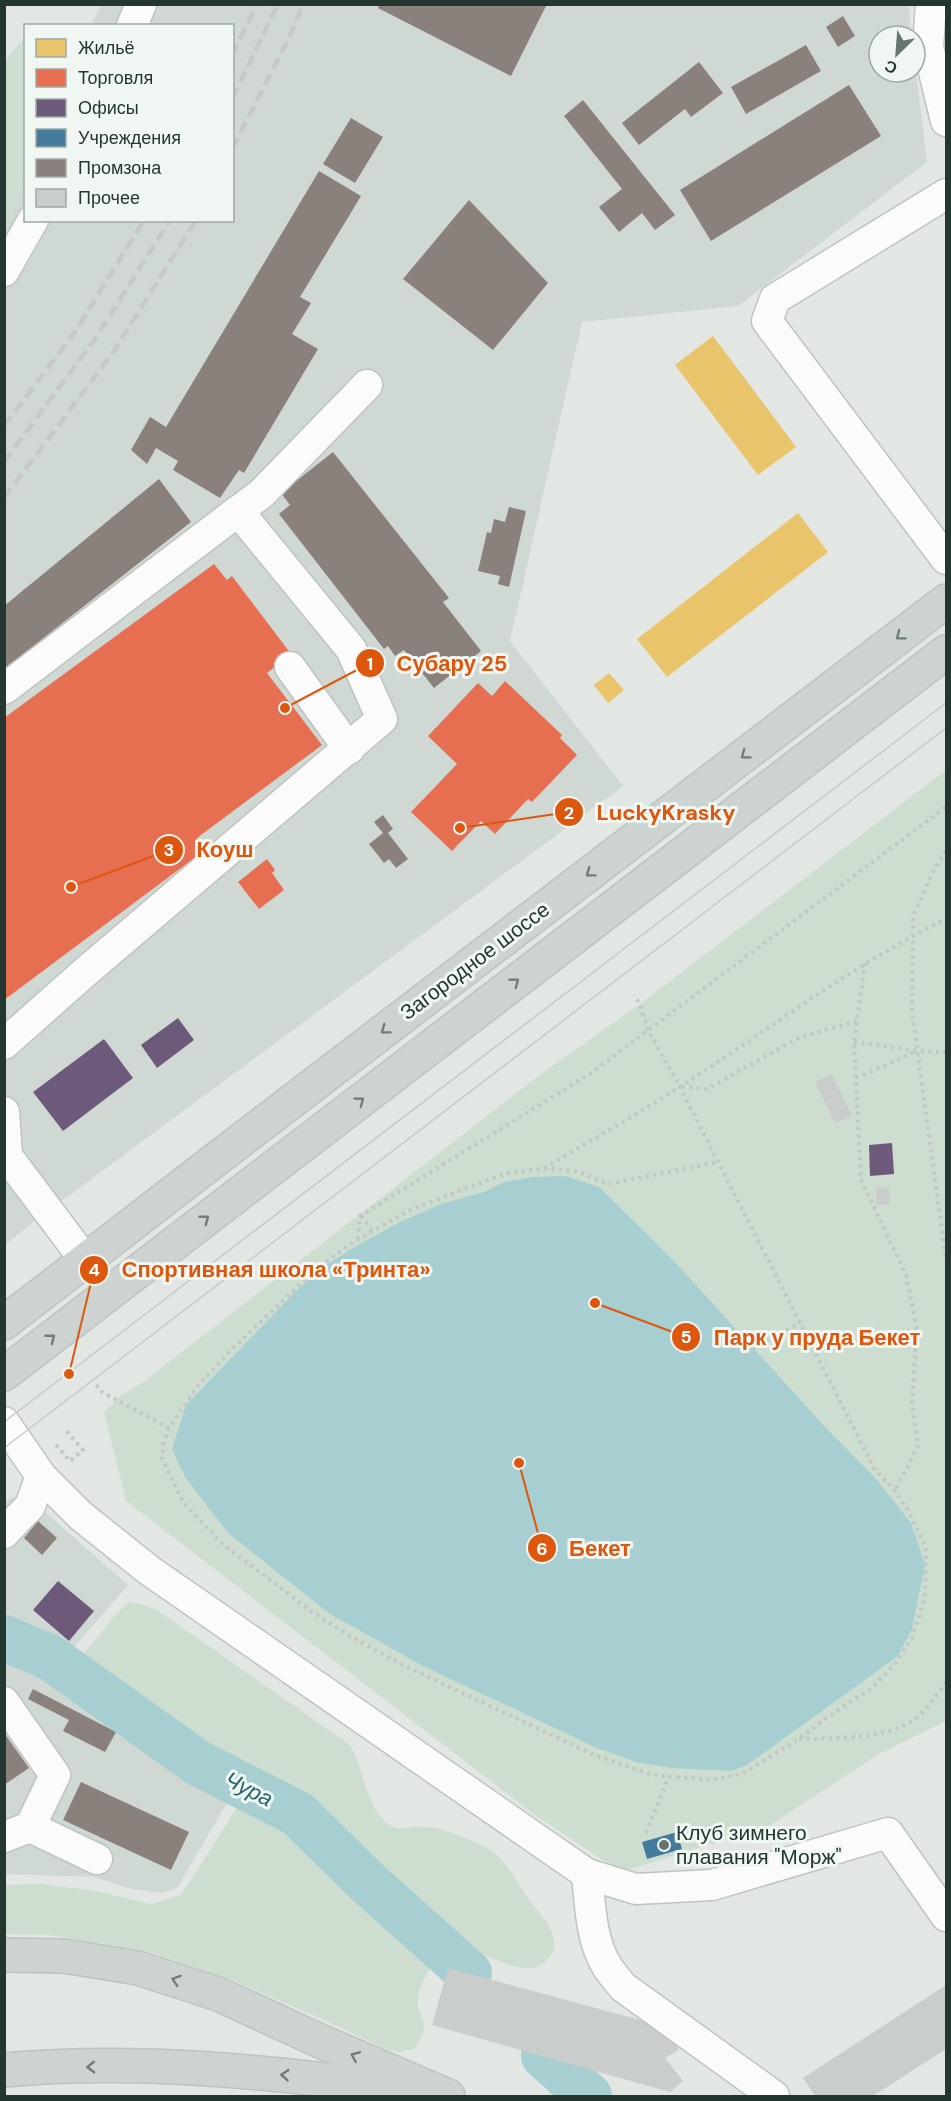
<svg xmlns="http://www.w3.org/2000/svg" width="951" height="2101" font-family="'DM Sans',sans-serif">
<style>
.built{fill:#d0d8d4}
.green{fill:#cdded0}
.water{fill:#a7ced0}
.homes{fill:#e9c46a}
.shops{fill:#e76f51}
.offices{fill:#6d597a}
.public{fill:#457b9d}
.industry{fill:#8a817c}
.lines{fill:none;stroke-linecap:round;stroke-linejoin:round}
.river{stroke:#a7ced0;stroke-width:46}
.building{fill:#c9cecc}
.minor-casing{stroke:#bfc4c1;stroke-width:33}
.major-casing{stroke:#bcc3c0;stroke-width:36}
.path{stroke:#c0c7c4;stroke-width:4;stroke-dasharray:3 4.5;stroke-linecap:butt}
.minor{stroke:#fbfbfb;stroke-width:30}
.major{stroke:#cdd3d1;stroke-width:33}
.tram{stroke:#c6c9c8;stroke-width:1.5}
.rail{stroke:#c6c9c8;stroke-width:4.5;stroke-dasharray:12 6;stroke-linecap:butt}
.oneway{stroke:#6f7d78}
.poi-dot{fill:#66756f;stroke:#f0f6f2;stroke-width:2}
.labels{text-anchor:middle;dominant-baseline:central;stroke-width:6;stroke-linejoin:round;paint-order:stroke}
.street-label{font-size:21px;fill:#233730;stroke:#f0f6f2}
.poi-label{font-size:21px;fill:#233730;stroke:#f0f6f2;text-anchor:start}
.water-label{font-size:22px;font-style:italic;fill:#25656b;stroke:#f0f6f2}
.leader{fill:none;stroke:#de570e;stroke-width:2}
.callout-dot{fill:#de570e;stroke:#f0f6f2;stroke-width:2}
.mark-label{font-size:18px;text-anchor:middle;font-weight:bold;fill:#fff}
.callout-label{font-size:22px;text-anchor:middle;font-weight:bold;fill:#de570e;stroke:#f0f6f2;stroke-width:6;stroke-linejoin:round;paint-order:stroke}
</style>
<rect width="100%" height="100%" fill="#e2e7e4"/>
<!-- built -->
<g class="built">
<path d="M101 5H908L912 36H879V72H915V64L927 162 738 306 582 322 510 641 623 786 36 1220 5 1245V179L25 143 26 220H232V26L91 25Z"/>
<path d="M13 1497 17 1501 44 1511 128 1585 49 1676 228 1801 177 1888 163 1893 132 1889 94 1877 5 1874 4 1503Z"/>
</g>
<!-- green -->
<g class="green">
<path d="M25 37V174L5 238V61Z"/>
<path d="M946 770V1721L879 1754 769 1826 621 1872 535 1815 126 1501 104 1412 122 1395 143 1382 541 1074 640 1004Z"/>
<path d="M129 1602 144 1605 157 1610 349 1744C365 1767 365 1808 389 1825 400 1832 412 1825 424 1827 435 1827 445 1830 455 1834 470 1839 487 1846 499 1857 510 1868 517 1881 525 1894 536 1911 570 1939 546 1961 518 1986 477 1937 446 1953 431 1961 415 1990 418 2008 419 2012 422 2016 423 2020 426 2032 420 2040 414 2049L398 2052 383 2048 342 2028 232 1980 147 1951 49 1935 5 1934V1885L41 1884 96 1891 151 1904 165 1900 180 1895 189 1883 236 1809V1801L228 1789 73 1683 71 1669 118 1612Z"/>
</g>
<!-- water -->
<path class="water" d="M566 1176 599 1187 674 1261 825 1427 877 1480 911 1523 925 1564 912 1629 898 1656 747 1765 732 1771 672 1768 636 1762 597 1748 423 1666 330 1614 228 1533 185 1477 172 1449 186 1405 295 1292 322 1268 351 1249 398 1223 441 1204 484 1192 504 1182 532 1177Z"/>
<!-- homes -->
<g class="homes">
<path d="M713 336 796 447 758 475 675 365Z"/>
<path d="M798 513 828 552 667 677 637 639Z"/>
<path d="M609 673 624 690 608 703 594 685Z"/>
</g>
<!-- shops -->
<g class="shops">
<path d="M214 564 227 580 232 576 291 654 267 673 322 745 197 838 205 850 4 1000V718Z"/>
<path d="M505 681 562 735 560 738 577 755 532 802 528 799 495 834 481 821 452 851 411 812 457 764 428 736 478 683 492 696Z"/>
<path d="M267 859 275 870 272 873 284 890 259 909 238 882Z"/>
</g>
<!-- offices -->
<g class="offices">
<path d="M178 1018 194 1040 157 1068 141 1045Z"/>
<path d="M104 1039 133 1078 63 1131 33 1092Z"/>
<path d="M892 1143 894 1174 870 1176 869 1145Z"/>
<path d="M58 1581 94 1611 69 1641 33 1610Z"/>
</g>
<!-- public -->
<path class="public" d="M677 1832 682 1849 647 1859 642 1842Z"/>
<!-- industry -->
<g class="industry">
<path d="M380 4H547L511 76 378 8Z"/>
<path d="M843 16 855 36 838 47 826 27Z"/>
<path d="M806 45 821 71 746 114 731 87Z"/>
<path d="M699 62 723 93 691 117 685 109 639 145 622 123Z"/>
<path d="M849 85 881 136 711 241 680 190Z"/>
<path d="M583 100 675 215 655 230 642 213 619 232 599 207 622 189 564 116Z"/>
<path d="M351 118 383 137 355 183 323 164Z"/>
<path d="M319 171 361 196 300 297 311 303 292 334 318 349 244 473 239 470 220 498 173 470 178 461 156 448 147 464 131 450 150 417 166 427Z"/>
<path d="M469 200 548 283 493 350 403 279Z"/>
<path d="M333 452 449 598 443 602 481 651 434 688 404 650 395 656 388 646 384 649 279 514 290 505 281 493Z"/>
<path d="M159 479 191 522 4 669V606Z"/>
<path d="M509 507 526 511 509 587 498 584 500 576 478 571 487 532 491 533 494 519 505 522Z"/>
<path d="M383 815 393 829 388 833 408 859 396 868 389 859 384 863 369 844 383 833 374 822Z"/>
<path d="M38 1521 57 1538 42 1555 24 1538Z"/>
<path d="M33 1689 116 1732 105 1752 63 1731 69 1720 28 1699Z"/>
<path d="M4 1733 29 1768 4 1785Z"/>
<path d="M81 1782 189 1832 171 1870 63 1820Z"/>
</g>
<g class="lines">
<!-- river -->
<g class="river">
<path d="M4 1638 51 1658 198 1763 298 1814 366 1881 469 1973"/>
<path d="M544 2056 589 2096"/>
</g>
</g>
<!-- building -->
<g class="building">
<path d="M832 1074 852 1116 835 1123 815 1082Z"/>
<path d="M889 1187 890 1205H876V1188Z"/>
<path d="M448 1968 666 2027 679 2050 665 2058 683 2081 670 2092 432 2025Z"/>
<path d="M946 1985V2049L873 2096H815L803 2078Z"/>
</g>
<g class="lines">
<defs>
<g id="minor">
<path d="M931 4 928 47 946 121"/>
<path d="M132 26 141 4"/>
<path d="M946 194 775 299 767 321 946 559"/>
<path d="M4 271 33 220"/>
<path d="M290 667 349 749"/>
<path d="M4 689 238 511"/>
<path d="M4 1044 83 974 382 719 351 649 238 511 261 494 367 385"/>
<path d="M4 1112 7 1156 85 1260"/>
<path d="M4 1422 41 1476 81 1516 150 1571 587 1874 636 1889 712 1885 888 1833 946 1916"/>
<path d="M4 1533 30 1506 41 1476"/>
<path d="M4 1702 55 1775 30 1827 97 1859"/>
<path d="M4 1837 30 1827"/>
<path d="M587 1874C590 1905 591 1942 608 1968 613 1975 618 1981 623 1987L774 2096"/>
</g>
<g id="major">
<path d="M4 1323 219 1157 946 601"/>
<path d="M4 1374 946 652"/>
<path d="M4 1955 64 1956 138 1968 218 1994 320 2041 448 2096"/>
<path d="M4 2070C138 2058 274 2072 406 2090"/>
</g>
</defs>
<!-- minor casing -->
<use href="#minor" class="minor-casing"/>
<!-- major casing -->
<use href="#major" class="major-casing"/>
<!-- path -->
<g class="path">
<path d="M946 851 934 870 913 916 912 1011 946 1261"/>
<path d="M865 963 854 1042 861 1180 906 1275 917 1329 912 1403 918 1446 895 1491"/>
<path d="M854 1042 918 1051 946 1052"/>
<path d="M856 1078 917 1051"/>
<path d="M682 1087 707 1089 800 1037 857 1021"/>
<path d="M544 1168C590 1141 636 1115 681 1086 769 1030 852 965 946 919"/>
<path d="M361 1216 372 1230"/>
<path d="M358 1239 360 1216 591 1073 946 807"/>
<path d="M878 1339 917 1329"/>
<path d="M740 1356 800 1323"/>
<path d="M96 1385 102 1392 169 1428 197 1387 227 1354 316 1269 358 1239 412 1209 507 1173 549 1168 579 1172 608 1184 718 1162"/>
<path d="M169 1428 164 1441 162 1458 183 1502 220 1542 315 1614 350 1636 407 1667 594 1755 653 1775 711 1780 742 1774 799 1739 833 1713 872 1688 895 1664 912 1638 925 1597 926 1547 907 1509 895 1491 875 1470 680 1087 648 1030 640 1004 634 995"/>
<path d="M56 1445 70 1461 83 1450 64 1428"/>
<path d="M799 1739C835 1738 877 1740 909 1723 924 1715 937 1695 946 1682"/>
<path d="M672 1768 674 1753"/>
<path d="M646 1833 669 1776"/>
</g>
<!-- minor -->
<use href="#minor" class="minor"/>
<!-- major -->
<use href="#major" class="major"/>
<!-- tram -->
<g class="tram">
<path d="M4 1422 946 703"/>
<path d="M4 1448 946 728"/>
</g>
<!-- rail -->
<g class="rail">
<path d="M232 55 257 4"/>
<path d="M232 99 278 4"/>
<path d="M232 149 289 38 303 4"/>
<path d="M4 426 75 332 144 220"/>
<path d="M4 462 95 339 170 220"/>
<path d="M4 498 114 351 196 220"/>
</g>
</g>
<!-- one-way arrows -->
<defs><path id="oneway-chevron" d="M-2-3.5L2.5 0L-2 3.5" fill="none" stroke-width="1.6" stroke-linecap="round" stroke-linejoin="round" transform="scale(1.5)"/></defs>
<g class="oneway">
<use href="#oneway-chevron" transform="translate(900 636) rotate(143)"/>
<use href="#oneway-chevron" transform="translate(745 755) rotate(143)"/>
<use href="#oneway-chevron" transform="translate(590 873) rotate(143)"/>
<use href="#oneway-chevron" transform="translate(515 982) rotate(-37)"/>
<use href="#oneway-chevron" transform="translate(385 1030) rotate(143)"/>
<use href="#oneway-chevron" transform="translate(360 1101) rotate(-37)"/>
<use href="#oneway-chevron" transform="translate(205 1219) rotate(-37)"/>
<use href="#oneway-chevron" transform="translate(51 1338) rotate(-38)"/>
<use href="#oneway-chevron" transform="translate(176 1980) rotate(-162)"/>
<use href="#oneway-chevron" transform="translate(355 2056) rotate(-157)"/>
<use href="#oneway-chevron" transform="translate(91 2067) rotate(179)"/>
<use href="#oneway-chevron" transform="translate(285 2075) rotate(-176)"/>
</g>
<!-- markers -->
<circle class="poi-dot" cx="664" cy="1845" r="6"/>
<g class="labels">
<!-- street labels -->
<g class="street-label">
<text transform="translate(475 961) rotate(-37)">Загородное шоссе</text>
</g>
<!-- poi labels -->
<g class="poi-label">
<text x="676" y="1833">Клуб зимнего<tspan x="676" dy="24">плавания "Морж"</tspan></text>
</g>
<!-- water labels -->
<g class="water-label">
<text transform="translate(249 1789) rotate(27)">Чура</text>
</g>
</g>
<!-- callouts -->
<path class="leader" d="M285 708L370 663M460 828L569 812M71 887L169 850M69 1374L94 1270M595 1303L686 1337M519 1463L542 1548"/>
<g class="callout-dot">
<circle cx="285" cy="708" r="6"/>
<circle cx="460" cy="828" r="6"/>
<circle cx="71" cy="887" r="6"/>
<circle cx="69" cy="1374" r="6"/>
<circle cx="595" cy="1303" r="6"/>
<circle cx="519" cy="1463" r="6"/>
<circle cx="370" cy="663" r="15"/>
<circle cx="569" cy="812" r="15"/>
<circle cx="169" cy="850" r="15"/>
<circle cx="94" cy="1270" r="15"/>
<circle cx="686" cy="1337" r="15"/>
<circle cx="542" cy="1548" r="15"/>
</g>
<g class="mark-label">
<text x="370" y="670">1</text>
<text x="569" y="819">2</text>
<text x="169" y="856">3</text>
<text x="94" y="1276">4</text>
<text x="686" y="1343">5</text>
<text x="542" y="1555">6</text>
</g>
<g class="callout-label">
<text x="452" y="671">Субару 25</text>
<text x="666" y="820">LuckyKrasky</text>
<text x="225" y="857">Коуш</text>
<text x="276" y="1277">Спортивная школа «Тринта»</text>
<text x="817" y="1345">Парк у пруда Бекет</text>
<text x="600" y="1556">Бекет</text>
</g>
<!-- border -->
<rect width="951" height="2101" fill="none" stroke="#233730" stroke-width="12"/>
<!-- legend -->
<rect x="24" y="24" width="210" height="198" fill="#f0f6f2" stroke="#9eaaa4" stroke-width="1.5"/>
<rect x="36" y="39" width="30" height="18" fill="#e9c46a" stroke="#9eaaa4" stroke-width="1.5"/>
<text x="78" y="54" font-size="18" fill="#233730">Жильё</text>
<rect x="36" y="69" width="30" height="18" fill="#e76f51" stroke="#9eaaa4" stroke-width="1.5"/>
<text x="78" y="84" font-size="18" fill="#233730">Торговля</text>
<rect x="36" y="99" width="30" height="18" fill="#6d597a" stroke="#9eaaa4" stroke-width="1.5"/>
<text x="78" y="114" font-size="18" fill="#233730">Офисы</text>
<rect x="36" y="129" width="30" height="18" fill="#457b9d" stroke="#9eaaa4" stroke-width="1.5"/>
<text x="78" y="144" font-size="18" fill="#233730">Учреждения</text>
<rect x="36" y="159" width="30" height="18" fill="#8a817c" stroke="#9eaaa4" stroke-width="1.5"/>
<text x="78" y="174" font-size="18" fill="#233730">Промзона</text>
<rect x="36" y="189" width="30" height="18" fill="#c9cecc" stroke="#9eaaa4" stroke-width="1.5"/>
<text x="78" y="204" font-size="18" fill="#233730">Прочее</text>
<!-- north arrow -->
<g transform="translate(897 54) rotate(205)"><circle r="28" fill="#f0f6f2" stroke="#9eaaa4" stroke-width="1.5"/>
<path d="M0-4.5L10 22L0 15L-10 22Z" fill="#66756f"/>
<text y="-9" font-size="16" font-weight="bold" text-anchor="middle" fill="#233730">С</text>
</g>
</svg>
